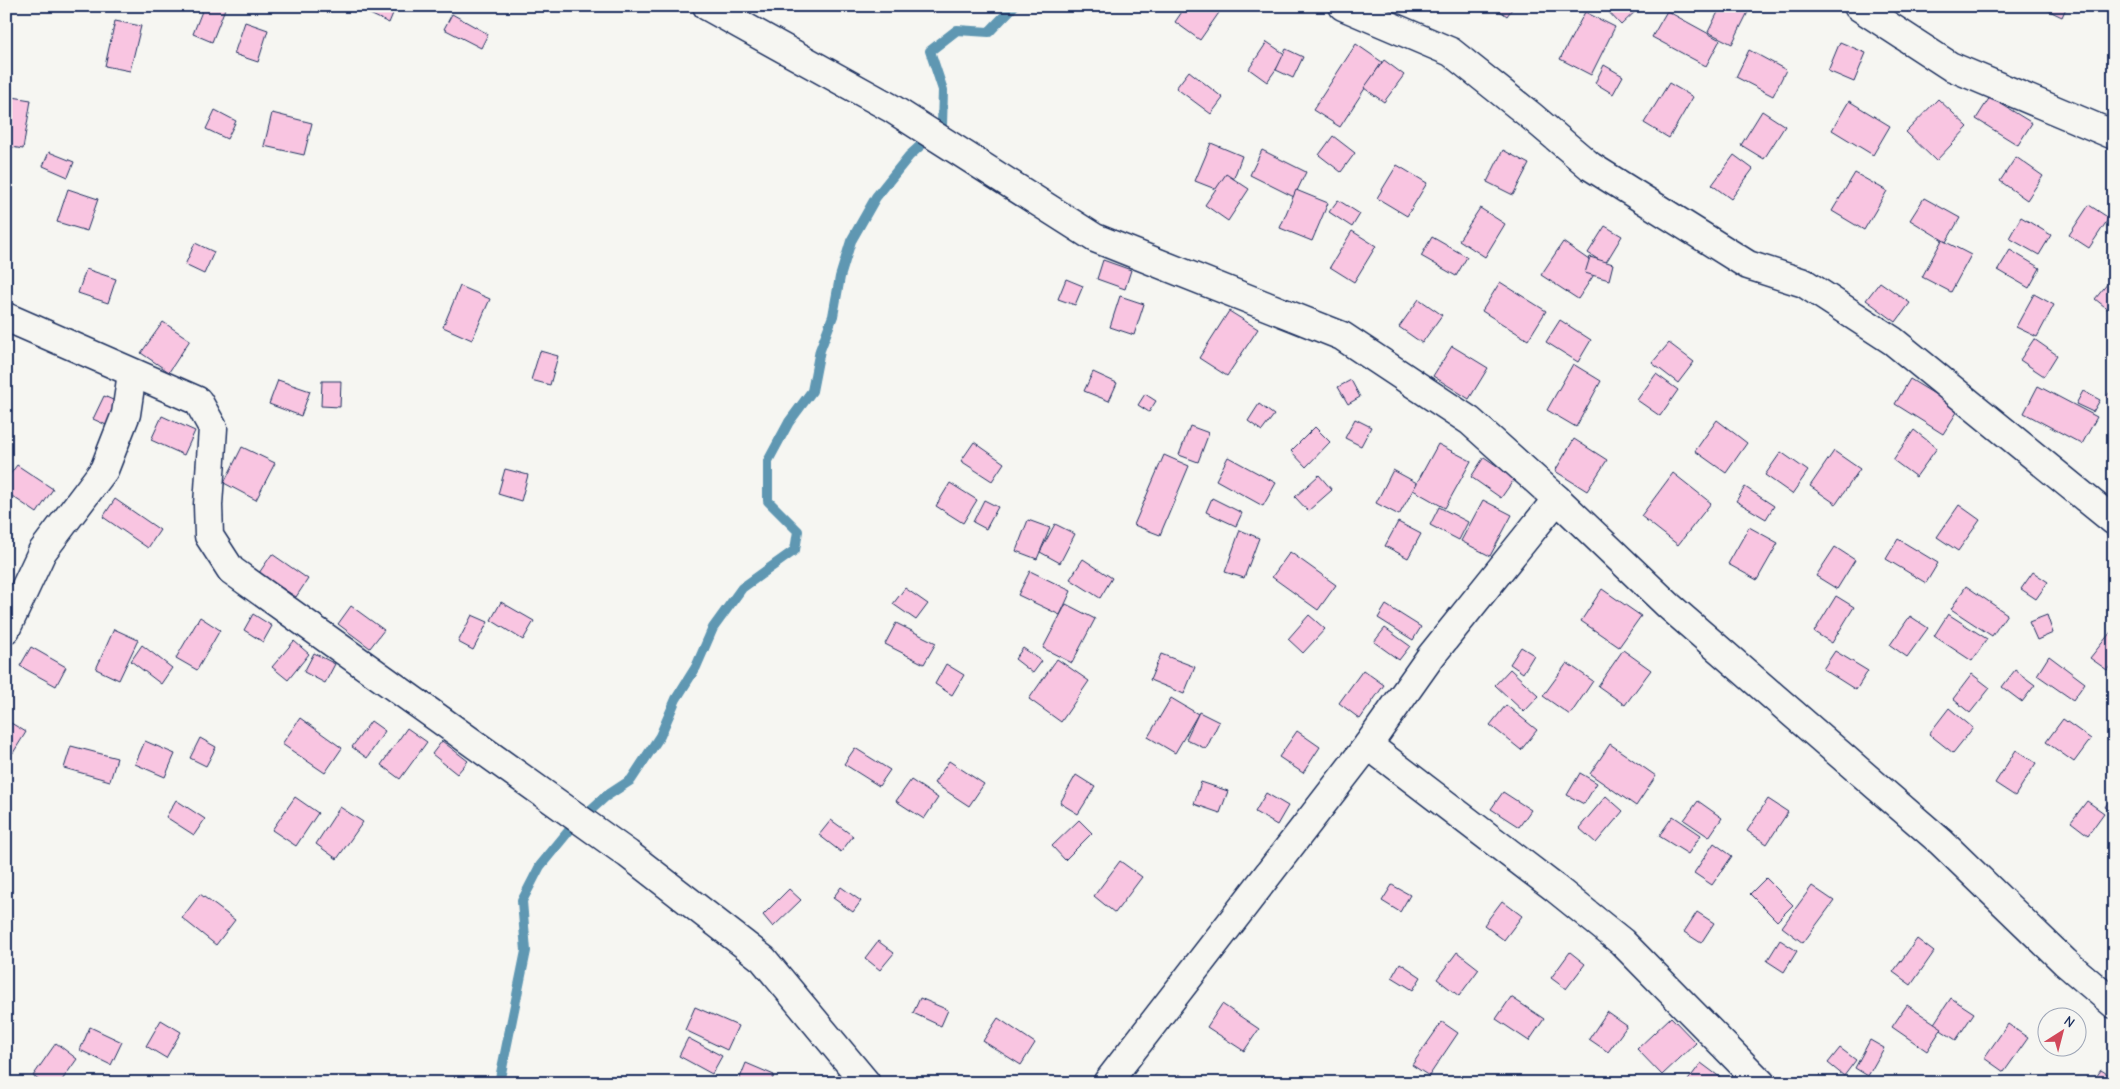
<svg xmlns="http://www.w3.org/2000/svg" width="2120" height="1089" font-family="'Comic Neue',sans-serif">
<style>
.lines{fill:none;stroke-linecap:round;stroke-linejoin:round}
.stream{stroke:#5f97b2;stroke-width:10}
.building{fill:#f9c5e1;stroke:#1b2f5e}
.minor-casing{stroke:#1b2f5e;stroke-width:31}
.minor{stroke:#f6f6f2;stroke-width:28}
</style>
<rect width="100%" height="100%" fill="#f6f6f2"/>
<filter id="ink" filterUnits="userSpaceOnUse"><feTurbulence type="fractalNoise" baseFrequency=".02" numOctaves="2"/><feDisplacementMap in="SourceGraphic" scale="10" xChannelSelector="R" yChannelSelector="G"/><feConvolveMatrix kernelMatrix="1 2 1 2 8 2 1 2 1" color-interpolation-filters="sRGB"/></filter>
<g filter="url(#ink)">
<g class="lines">
<!-- stream -->
<path class="stream" d="M499 1083 526 951 522 901 540 866 572 827 605 797 631 780 660 736 676 699 696 667 713 628 742 588 795 550 798 531 768 501V461L789 422 812 391 820 350 833 316 840 277 851 241 876 197 909 156 942 126 943 90 930 51 957 30 989 32 1014 6"/>
</g>
<!-- building -->
<g class="building">
<path d="M204 6H226L212 42 193 34Z"/>
<path d="M353 6H396L389 23Z"/>
<path d="M1186 6H1222L1223 7 1200 40 1175 22Z"/>
<path d="M1493 6H1514L1507 16Z"/>
<path d="M1603 6H1639L1640 7 1621 25Z"/>
<path d="M1721 6H1751L1732 44 1708 32Z"/>
<path d="M2039 6H2067L2062 17Z"/>
<path d="M1667 11 1720 40 1706 66 1652 37Z"/>
<path d="M1585 12 1615 27 1591 75 1560 59Z"/>
<path d="M452 14 488 34 481 48 444 29Z"/>
<path d="M115 21 141 26 130 71 105 66Z"/>
<path d="M245 22 268 30 258 62 234 54Z"/>
<path d="M1267 42 1286 55 1267 82 1249 69Z"/>
<path d="M1840 42 1866 53 1854 82 1828 71Z"/>
<path d="M1356 44 1382 62 1340 127 1313 110Z"/>
<path d="M1286 49 1303 57 1293 78 1276 70Z"/>
<path d="M1749 50 1786 70 1773 96 1736 77Z"/>
<path d="M1384 60 1404 75 1384 102 1364 88Z"/>
<path d="M1604 65 1623 76 1613 94 1595 83Z"/>
<path d="M1189 71 1223 98 1211 114 1176 88Z"/>
<path d="M1669 83 1693 97 1669 138 1644 123Z"/>
<path d="M6 96 31 100 23 149 6 146Z"/>
<path d="M1990 97 2032 123 2018 145 1976 119Z"/>
<path d="M1938 99 1968 127 1936 161 1906 132Z"/>
<path d="M1849 101 1890 126 1873 155 1832 130Z"/>
<path d="M215 110 236 121 227 139 206 129Z"/>
<path d="M1762 111 1785 126 1764 159 1741 145Z"/>
<path d="M272 113 312 123 304 155 264 146Z"/>
<path d="M1333 136 1355 153 1341 172 1319 155Z"/>
<path d="M1211 143 1242 156 1228 194 1195 181Z"/>
<path d="M1262 150 1306 172 1294 197 1250 175Z"/>
<path d="M1503 150 1529 164 1513 195 1487 182Z"/>
<path d="M49 152 74 162 68 177 43 166Z"/>
<path d="M1734 155 1753 169 1731 199 1712 185Z"/>
<path d="M2016 157 2043 176 2027 200 2000 181Z"/>
<path d="M1397 165 1427 183 1407 216 1377 198Z"/>
<path d="M1855 173 1887 191 1864 230 1832 211Z"/>
<path d="M1226 174 1249 189 1228 221 1205 205Z"/>
<path d="M68 189 98 199 87 231 57 222Z"/>
<path d="M1296 190 1328 203 1312 241 1280 228Z"/>
<path d="M1924 198 1960 218 1946 242 1910 220Z"/>
<path d="M1338 200 1360 214 1352 227 1329 212Z"/>
<path d="M2089 205 2109 218 2089 248 2069 235Z"/>
<path d="M1480 208 1505 224 1485 257 1459 240Z"/>
<path d="M2021 217 2051 235 2039 255 2009 238Z"/>
<path d="M1605 226 1622 236 1605 264 1588 253Z"/>
<path d="M1352 231 1376 246 1354 282 1330 267Z"/>
<path d="M1432 237 1467 257 1456 276 1421 256Z"/>
<path d="M1942 240 1971 255 1951 292 1922 277Z"/>
<path d="M1563 242 1599 267 1578 299 1541 275Z"/>
<path d="M195 243 214 252 204 274 185 265Z"/>
<path d="M2010 250 2040 268 2029 288 1998 270Z"/>
<path d="M1590 257 1613 264 1609 280 1585 273Z"/>
<path d="M1103 260 1131 270 1125 289 1097 279Z"/>
<path d="M86 269 116 279 108 303 78 293Z"/>
<path d="M2113 277 2114 278V314L2095 299Z"/>
<path d="M1066 279 1083 286 1075 305 1058 299Z"/>
<path d="M1500 282 1546 311 1528 340 1482 311Z"/>
<path d="M1880 282 1910 303 1896 322 1866 300Z"/>
<path d="M460 286 490 299 472 340 443 327Z"/>
<path d="M2034 294 2054 305 2037 337 2016 327Z"/>
<path d="M1120 296 1144 304 1134 335 1110 327Z"/>
<path d="M1419 299 1442 315 1422 343 1399 327Z"/>
<path d="M1229 311 1258 329 1227 376 1199 358Z"/>
<path d="M1560 320 1591 340 1578 362 1546 342Z"/>
<path d="M163 322 190 340 169 372 141 353Z"/>
<path d="M2034 339 2057 355 2044 376 2020 360Z"/>
<path d="M1669 343 1694 362 1678 383 1652 363Z"/>
<path d="M1452 346 1488 368 1469 399 1433 376Z"/>
<path d="M540 351 558 356 550 385 531 380Z"/>
<path d="M1573 364 1601 381 1576 427 1547 410Z"/>
<path d="M1093 372 1117 383 1109 401 1084 391Z"/>
<path d="M1656 374 1678 390 1660 416 1637 400Z"/>
<path d="M1910 379 1959 409 1943 434 1895 404Z"/>
<path d="M278 380 310 391 301 416 269 404Z"/>
<path d="M1351 380 1360 397 1348 404 1338 387Z"/>
<path d="M322 381H341L340 407 321 406Z"/>
<path d="M2038 386 2097 417 2082 444 2024 413Z"/>
<path d="M2114 387V403L2106 397Z"/>
<path d="M2083 391 2100 400 2093 412 2076 404Z"/>
<path d="M1145 394 1156 401 1149 412 1138 405Z"/>
<path d="M104 396 124 405 113 428 93 419Z"/>
<path d="M1259 404 1274 415 1262 431 1248 421Z"/>
<path d="M162 416 195 431 184 455 151 440Z"/>
<path d="M1355 419 1371 427 1361 446 1345 438Z"/>
<path d="M1717 420 1747 443 1726 473 1695 451Z"/>
<path d="M1190 426 1209 433 1198 462 1179 455Z"/>
<path d="M1315 427 1330 442 1306 467 1291 451Z"/>
<path d="M1914 430 1937 448 1916 477 1893 460Z"/>
<path d="M1574 439 1607 460 1587 491 1555 471Z"/>
<path d="M974 442 1004 463 992 481 961 461Z"/>
<path d="M1438 444 1471 461 1445 508 1413 490Z"/>
<path d="M242 447 275 463 256 500 224 483Z"/>
<path d="M1834 451 1860 469 1836 504 1810 486Z"/>
<path d="M1781 452 1808 471 1792 494 1765 475Z"/>
<path d="M1164 455 1189 466 1160 535 1134 525Z"/>
<path d="M1228 457 1276 483 1263 506 1216 480Z"/>
<path d="M1484 457 1515 478 1501 498 1471 477Z"/>
<path d="M17 465 53 489 37 513 6 492V480Z"/>
<path d="M505 469 528 475 521 501 498 494Z"/>
<path d="M1393 470 1417 483 1399 515 1376 503Z"/>
<path d="M1673 473 1711 503 1678 545 1641 516Z"/>
<path d="M1319 475 1332 490 1308 511 1295 497Z"/>
<path d="M950 483 977 500 963 523 936 506Z"/>
<path d="M1745 487 1774 506 1766 519 1736 501Z"/>
<path d="M1212 498 1242 513 1236 526 1206 512Z"/>
<path d="M115 499 160 530 148 548 103 517Z"/>
<path d="M984 500 998 507 986 529 973 522Z"/>
<path d="M1483 500 1512 515 1490 556 1461 541Z"/>
<path d="M1959 505 1980 520 1958 551 1937 537Z"/>
<path d="M1439 507 1468 522 1459 540 1430 525Z"/>
<path d="M1028 520 1050 528 1037 559 1016 551Z"/>
<path d="M1398 522 1421 534 1408 558 1385 546Z"/>
<path d="M1055 524 1075 534 1060 563 1040 552Z"/>
<path d="M1749 527 1778 543 1757 580 1728 564Z"/>
<path d="M1240 530 1259 538 1244 578 1225 572Z"/>
<path d="M1898 539 1938 563 1926 583 1886 559Z"/>
<path d="M1835 547 1855 560 1837 589 1816 576Z"/>
<path d="M1290 552 1336 585 1318 610 1272 577Z"/>
<path d="M272 554 308 579 296 597 259 573Z"/>
<path d="M1083 559 1112 578 1100 598 1070 579Z"/>
<path d="M1030 571 1071 591 1060 615 1018 595Z"/>
<path d="M2033 572 2048 582 2036 599 2021 589Z"/>
<path d="M1966 586 2007 614 1992 636 1951 609Z"/>
<path d="M905 588 928 604 916 620 893 604Z"/>
<path d="M1602 589 1641 616 1619 647 1581 621Z"/>
<path d="M1836 596 1854 607 1832 643 1814 632Z"/>
<path d="M501 602 534 621 523 640 491 620Z"/>
<path d="M1066 604 1095 619 1072 663 1043 648Z"/>
<path d="M1386 605 1421 627 1413 640 1378 618Z"/>
<path d="M351 606 384 630 370 648 338 624Z"/>
<path d="M253 614 272 626 263 642 244 630Z"/>
<path d="M1948 614 1987 639 1972 661 1934 636Z"/>
<path d="M472 615 488 622 473 650 458 642Z"/>
<path d="M1309 615 1325 629 1303 653 1288 639Z"/>
<path d="M2047 615 2053 633 2037 640 2029 622Z"/>
<path d="M1910 616 1928 628 1907 657 1890 645Z"/>
<path d="M200 617 220 630 197 670 176 658Z"/>
<path d="M896 623 936 643 924 664 885 644Z"/>
<path d="M1385 628 1410 646 1399 660 1374 642Z"/>
<path d="M2114 628V661L2107 670 2090 658Z"/>
<path d="M114 629 138 640 119 680 96 669Z"/>
<path d="M294 641 309 654 288 680 272 667Z"/>
<path d="M142 645 172 668 161 684 131 661Z"/>
<path d="M31 647 66 667 56 686 20 666Z"/>
<path d="M1521 647 1534 655 1523 673 1510 664Z"/>
<path d="M1023 648 1042 661 1033 673 1015 659Z"/>
<path d="M1623 650 1651 670 1625 705 1598 686Z"/>
<path d="M1835 651 1868 671 1856 690 1823 669Z"/>
<path d="M314 653 335 664 325 683 304 672Z"/>
<path d="M1161 654 1195 667 1184 694 1150 680Z"/>
<path d="M2049 656 2085 683 2073 700 2037 675Z"/>
<path d="M1057 659 1089 681 1061 722 1029 699Z"/>
<path d="M1567 663 1593 681 1570 715 1543 696Z"/>
<path d="M946 664 964 675 952 695 935 684Z"/>
<path d="M1510 669 1539 696 1524 712 1495 685Z"/>
<path d="M1363 670 1384 685 1360 719 1339 703Z"/>
<path d="M2015 670 2035 685 2022 702 2002 687Z"/>
<path d="M1972 674 1990 688 1970 713 1953 699Z"/>
<path d="M1171 698 1198 714 1175 753 1148 737Z"/>
<path d="M1506 705 1537 730 1521 750 1490 725Z"/>
<path d="M1949 708 1973 728 1953 753 1929 734Z"/>
<path d="M1199 712 1219 722 1206 749 1186 739Z"/>
<path d="M300 718 342 748 325 773 282 744Z"/>
<path d="M2063 719 2091 739 2074 762 2046 742Z"/>
<path d="M6 720 26 732 13 753 6 749Z"/>
<path d="M371 721 385 731 367 758 352 747Z"/>
<path d="M407 728 427 742 400 779 381 765Z"/>
<path d="M1297 731 1320 747 1303 773 1279 757Z"/>
<path d="M200 738 216 747 206 766 190 758Z"/>
<path d="M145 741 175 754 165 777 135 764Z"/>
<path d="M442 741 468 761 457 774 432 754Z"/>
<path d="M1610 744 1656 776 1636 806 1590 774Z"/>
<path d="M71 746 117 758 110 781 64 768Z"/>
<path d="M855 748 890 770 879 786 844 764Z"/>
<path d="M2016 750 2036 763 2015 796 1995 783Z"/>
<path d="M949 761 984 784 969 806 934 783Z"/>
<path d="M1580 773 1597 783 1584 804 1567 795Z"/>
<path d="M1076 775 1095 787 1078 814 1060 803Z"/>
<path d="M911 780 938 798 924 819 896 801Z"/>
<path d="M1201 782 1228 791 1220 813 1194 804Z"/>
<path d="M1503 792 1531 810 1519 827 1491 809Z"/>
<path d="M1266 793 1288 806 1277 825 1255 812Z"/>
<path d="M2114 794V813L2105 807Z"/>
<path d="M1606 796 1623 811 1596 843 1579 828Z"/>
<path d="M295 797 318 813 296 846 272 830Z"/>
<path d="M1768 799 1788 812 1767 844 1747 831Z"/>
<path d="M176 800 205 819 194 835 166 817Z"/>
<path d="M1698 801 1722 818 1709 837 1684 820Z"/>
<path d="M2087 801 2104 813 2088 835 2071 822Z"/>
<path d="M340 807 363 822 337 859 316 844Z"/>
<path d="M1673 816 1701 835 1688 854 1659 836Z"/>
<path d="M831 820 853 836 841 852 819 835Z"/>
<path d="M1079 820 1092 833 1065 860 1052 846Z"/>
<path d="M1714 843 1732 856 1712 885 1694 873Z"/>
<path d="M1120 861 1142 877 1115 913 1094 896Z"/>
<path d="M1766 878 1793 905 1777 921 1750 894Z"/>
<path d="M1392 885 1410 895 1400 912 1382 901Z"/>
<path d="M1812 886 1834 901 1803 943 1782 927Z"/>
<path d="M841 887 861 901 853 912 833 898Z"/>
<path d="M789 889 801 900 773 927 763 915Z"/>
<path d="M200 894 235 920 216 945 182 918Z"/>
<path d="M1502 901 1522 916 1504 940 1484 925Z"/>
<path d="M1697 912 1714 923 1701 943 1684 932Z"/>
<path d="M1917 939 1934 952 1911 985 1893 972Z"/>
<path d="M1780 940 1797 951 1784 972 1767 961Z"/>
<path d="M878 941 894 953 880 970 865 958Z"/>
<path d="M1457 952 1479 969 1459 996 1437 979Z"/>
<path d="M1570 952 1585 964 1566 989 1551 978Z"/>
<path d="M1400 963 1421 977 1413 990 1392 977Z"/>
<path d="M1511 997 1544 1019 1529 1041 1496 1019Z"/>
<path d="M920 998 948 1010 941 1026 913 1013Z"/>
<path d="M1951 998 1974 1013 1956 1040 1933 1025Z"/>
<path d="M1222 1004 1259 1029 1244 1051 1207 1027Z"/>
<path d="M1907 1005 1942 1028 1927 1051 1892 1027Z"/>
<path d="M695 1007 738 1026 727 1050 685 1030Z"/>
<path d="M1607 1012 1627 1026 1608 1052 1589 1039Z"/>
<path d="M1671 1017 1696 1043 1662 1075 1637 1049Z"/>
<path d="M998 1018 1035 1043 1021 1065 983 1041Z"/>
<path d="M161 1020 181 1032 166 1058 146 1046Z"/>
<path d="M1442 1022 1458 1033 1429 1076 1412 1065Z"/>
<path d="M2008 1024 2028 1038 2004 1072 1984 1058Z"/>
<path d="M90 1027 122 1042 111 1065 80 1050Z"/>
<path d="M688 1038 722 1056 712 1074 679 1056Z"/>
<path d="M1870 1040 1884 1048 1868 1076 1855 1068Z"/>
<path d="M56 1043 77 1059 60 1083H43L33 1076Z"/>
<path d="M1840 1048 1856 1060 1844 1076 1828 1063Z"/>
<path d="M746 1063 774 1075 771 1083H738Z"/>
<path d="M1701 1063 1721 1078 1717 1083H1686Z"/>
<path d="M2101 1070 2114 1078V1083H2092Z"/>
<path d="M1179 1074 1192 1083H1174Z"/>
</g>
<g class="lines">
<defs>
<g id="minor">
<path d="M707 6 891 108 1095 238 1342 336 1470 421 1557 499 1431 656 1368 745 1107 1083"/>
<path d="M1343 6 1451 52 1530 115 1590 166 1748 265 1804 283 1893 341 2114 521"/>
<path d="M1858 6 1950 66 2114 135"/>
<path d="M6 317 198 401 213 428 208 505 209 536 231 570 628 854 763 959 866 1083"/>
<path d="M1557 499 1669 606 1941 842 2065 962 2114 1004"/>
<path d="M6 629 42 552 104 470 126 414 132 373"/>
<path d="M1368 745 1555 888 1622 942 1761 1083"/>
</g>
</defs>
<!-- minor casing -->
<use href="#minor" class="minor-casing"/>
<!-- minor -->
<use href="#minor" class="minor"/>
</g>
</g>
<!-- margin -->
<rect width="2120" height="1089" fill="none" stroke="#f6f6f2" stroke-width="25"/>
<rect x="12" y="12" width="2095" height="1064" fill="none" stroke="#1b2f5e" stroke-width="2" filter="url(#ink)"/>
<!-- north arrow -->
<g transform="translate(2062 1032) rotate(36)"><circle r="24" fill="#f6f6f2" stroke="#9ea6b7"/>
<path d="M0-4L9 19L0 12L-9 19Z" fill="#d1495b"/>
<text y="-8" font-size="14" font-weight="bold" text-anchor="middle" fill="#1b2f5e">N</text>
</g>
</svg>
